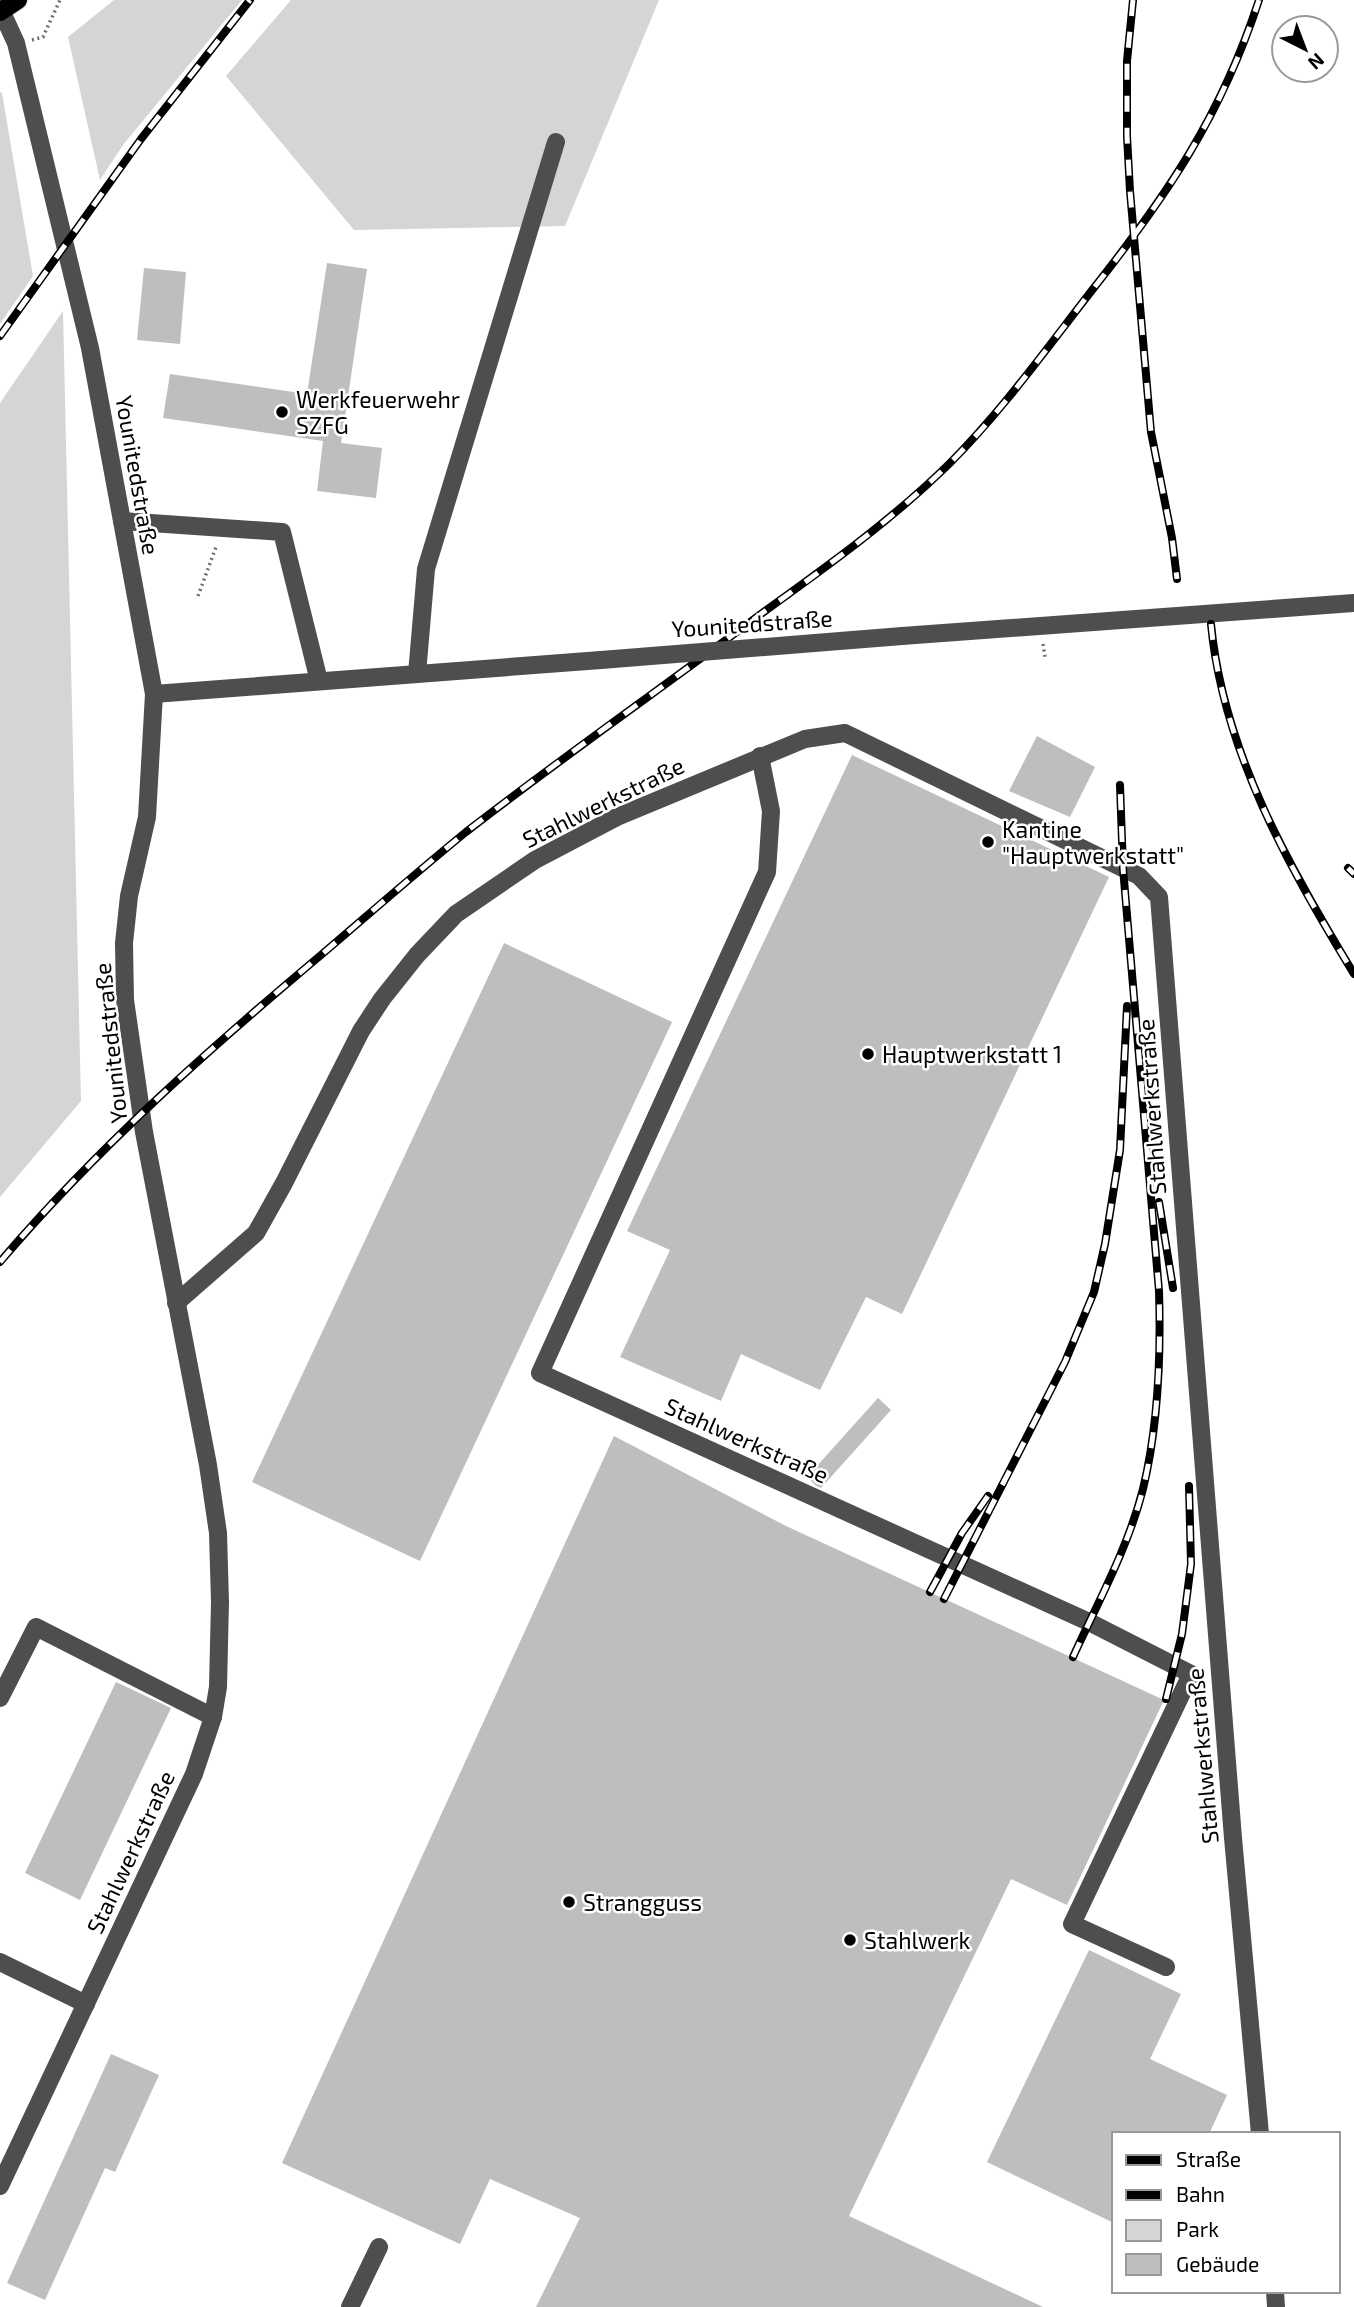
<svg xmlns="http://www.w3.org/2000/svg" width="1354" height="2307" font-family="'Exo 2',sans-serif">
<style>
.green{fill:#d5d5d5}
.building{fill:#bebebe}
.lines{fill:none;stroke-linecap:round;stroke-linejoin:round}
.major-casing{stroke:#dbdbdb;stroke-width:20}
.path{stroke:#707070;stroke-width:3.5;stroke-dasharray:2 3.5;stroke-linecap:butt}
.minor{stroke:#4e4e4e;stroke-width:18}
.major{stroke:#000;stroke-width:18}
.rail-casing{stroke:#000;stroke-width:8}
.rail{stroke:#fff;stroke-width:5;stroke-dasharray:16;stroke-linecap:butt}
.minor-bridge{stroke:#4e4e4e;stroke-width:18}
.poi-dot{fill:#000;stroke:#fff;stroke-width:2.5}
.labels{text-anchor:middle;dominant-baseline:central;stroke-width:5;stroke-linejoin:round;paint-order:stroke}
.poi-label{font-size:23px;fill:#000;stroke:#fff;text-anchor:start}
.street-label{font-size:23px;fill:#000;stroke:#fff}
</style>
<rect width="100%" height="100%" fill="#fff"/>
<!-- green -->
<g class="green">
<path d="M114 0H242L123 145 100 180 68 37Z"/>
<path d="M291 0H659L565 226 354 230 226 76Z"/>
<path d="M0 92 2 93 33 276 0 324Z"/>
<path d="M63 311 81 1101 0 1197V403Z"/>
</g>
<!-- building -->
<g class="building">
<path d="M327 263 367 269 341 443 382 448 376 498 317 491 323 441 163 418 170 374 307 394Z"/>
<path d="M144 268 186 272 180 344 137 340Z"/>
<path d="M1037 736 1095 767 1070 817 1009 791Z"/>
<path d="M852 755 1109 877 902 1314 866 1297 820 1390 741 1354 721 1401 620 1357 670 1250 627 1231Z"/>
<path d="M504 943 672 1022 420 1561 252 1482Z"/>
<path d="M878 1398 891 1410 821 1488 816 1486 807 1477Z"/>
<path d="M614 1436 786 1526 1164 1700 1067 1905 1011 1879 849 2216 1043 2307H536L580 2218 490 2179 460 2244 282 2163Z"/>
<path d="M116 1682 171 1708 80 1900 25 1873Z"/>
<path d="M1089 1950 1181 1994 1150 2059 1227 2095 1209 2134H1114V2223L987 2162Z"/>
<path d="M111 2054 159 2075 115 2172 105 2168 45 2300 7 2283Z"/>
</g>
<g class="lines">
<defs>
<path id="major" d="M0 12 18 0"/>
</defs>
<!-- major casing -->
<use href="#major" class="major-casing"/>
<!-- path -->
<g class="path">
<path d="M32 40 43 37 60 0"/>
<path d="M198 596 216 547"/>
<path d="M1043 644 1045 657"/>
</g>
<!-- minor -->
<g class="minor">
<path d="M0 8 16 43 90 348 154 694 147 817 129 896 124 943 125 1000 144 1132 208 1465 218 1533 220 1602 218 1687 213 1717 194 1774 0 2186"/>
<path d="M122 521 282 532 319 681"/>
<path d="M902 636 1354 603"/>
<path d="M417 674 426 569 556 142"/>
<path d="M154 694 601 660"/>
<path d="M760 756 771 811 767 872 540 1373 1089 1622 1191 1674 1072 1924 1166 1967"/>
<path d="M176 1303 256 1233 284 1183 361 1031 382 999 417 955 456 914 535 860 617 817 805 739 845 733 1139 876 1159 897 1233 1838 1260 2134"/>
<path d="M0 1698 36 1627 213 1717"/>
<path d="M0 1962 86 2004"/>
<path d="M1275 2291 1276 2307"/>
<path d="M350 2307 379 2247"/>
</g>
<!-- major -->
<use href="#major" class="major"/>
<defs>
<g id="rail">
<path d="M1133 0 1127 61V136L1130 191 1151 432 1172 538 1177 579"/>
<path d="M0 336 141 139 250 0"/>
<path d="M1211 624C1223 751 1289 867 1354 974"/>
<path d="M1348 868 1354 874"/>
<path d="M1159 1202 1173 1288"/>
<path d="M0 1262C96 1149 208 1050 321 955 369 914 417 872 466 832 564 756 666 685 765 611 829 565 893 519 949 464 1002 411 1047 348 1093 289 1168 194 1221 116 1259 0"/>
<path d="M930 1592 962 1533 988 1496"/>
<path d="M944 1599 1065 1362 1094 1292 1105 1244 1120 1150 1127 1006"/>
<path d="M1073 1657C1098 1602 1128 1548 1143 1489 1158 1427 1161 1354 1159 1291L1123 868 1120 785"/>
<path d="M1166 1699 1182 1634 1191 1564 1189 1486"/>
</g>
</defs>
<!-- rail casing -->
<use href="#rail" class="rail-casing"/>
<!-- rail -->
<use href="#rail" class="rail"/>
<!-- minor-bridge -->
<path class="minor-bridge" d="M601 660 902 636"/>
</g>
<!-- markers -->
<g class="poi-dot">
<circle cx="282" cy="412" r="7"/>
<circle cx="988" cy="842" r="7"/>
<circle cx="868" cy="1054" r="7"/>
<circle cx="569" cy="1902" r="7"/>
<circle cx="850" cy="1940" r="7"/>
</g>
<g class="labels">
<!-- poi labels -->
<g class="poi-label">
<text x="296" y="399">Werkfeuerwehr<tspan x="296" dy="26">SZFG</tspan></text>
<text x="1002" y="829">Kantine<tspan x="1002" dy="26">"Hauptwerkstatt"</tspan></text>
<text x="882" y="1054">Hauptwerkstatt 1</text>
<text x="583" y="1902">Strangguss</text>
<text x="864" y="1940">Stahlwerk</text>
</g>
<!-- street labels -->
<g class="street-label">
<text transform="translate(138 475) rotate(80)">Younitedstraße</text>
<text transform="translate(752 623) rotate(-4)">Younitedstraße</text>
<text transform="translate(603 802) rotate(-26)">Stahlwerkstraße</text>
<text transform="translate(110 1043) rotate(-96)">Younitedstraße</text>
<text transform="translate(1151 1107) rotate(-94)">Stahlwerkstraße</text>
<text transform="translate(747 1440) rotate(24)">Stahlwerkstraße</text>
<text transform="translate(1202 1756) rotate(-95)">Stahlwerkstraße</text>
<text transform="translate(130 1852) rotate(-65)">Stahlwerkstraße</text>
</g>
</g>
<!-- legend -->
<rect x="1112" y="2132" width="228" height="161" fill="#ffffff" stroke="#999999" stroke-width="2"/>
<rect x="1126" y="2155" width="35" height="10" fill="#000000" stroke="#999999" stroke-width="2"/>
<text x="1176" y="2167" font-size="21" fill="#000000">Straße</text>
<rect x="1126" y="2190" width="35" height="10" fill="#000000" stroke="#999999" stroke-width="2"/>
<text x="1176" y="2202" font-size="21" fill="#000000">Bahn</text>
<rect x="1126" y="2220" width="35" height="21" fill="#d5d5d5" stroke="#999999" stroke-width="2"/>
<text x="1176" y="2237" font-size="21" fill="#000000">Park</text>
<rect x="1126" y="2254" width="35" height="21" fill="#bebebe" stroke="#999999" stroke-width="2"/>
<text x="1176" y="2272" font-size="21" fill="#000000">Gebäude</text>
<!-- north arrow -->
<g transform="translate(1305 49) rotate(138)"><circle r="33" fill="#ffffff" stroke="#999999" stroke-width="2"/>
<path d="M0-5L12 26L0 18L-12 26Z" fill="#000000"/>
<text y="-10" font-size="19" font-weight="bold" text-anchor="middle" fill="#000000">N</text>
</g>
</svg>
